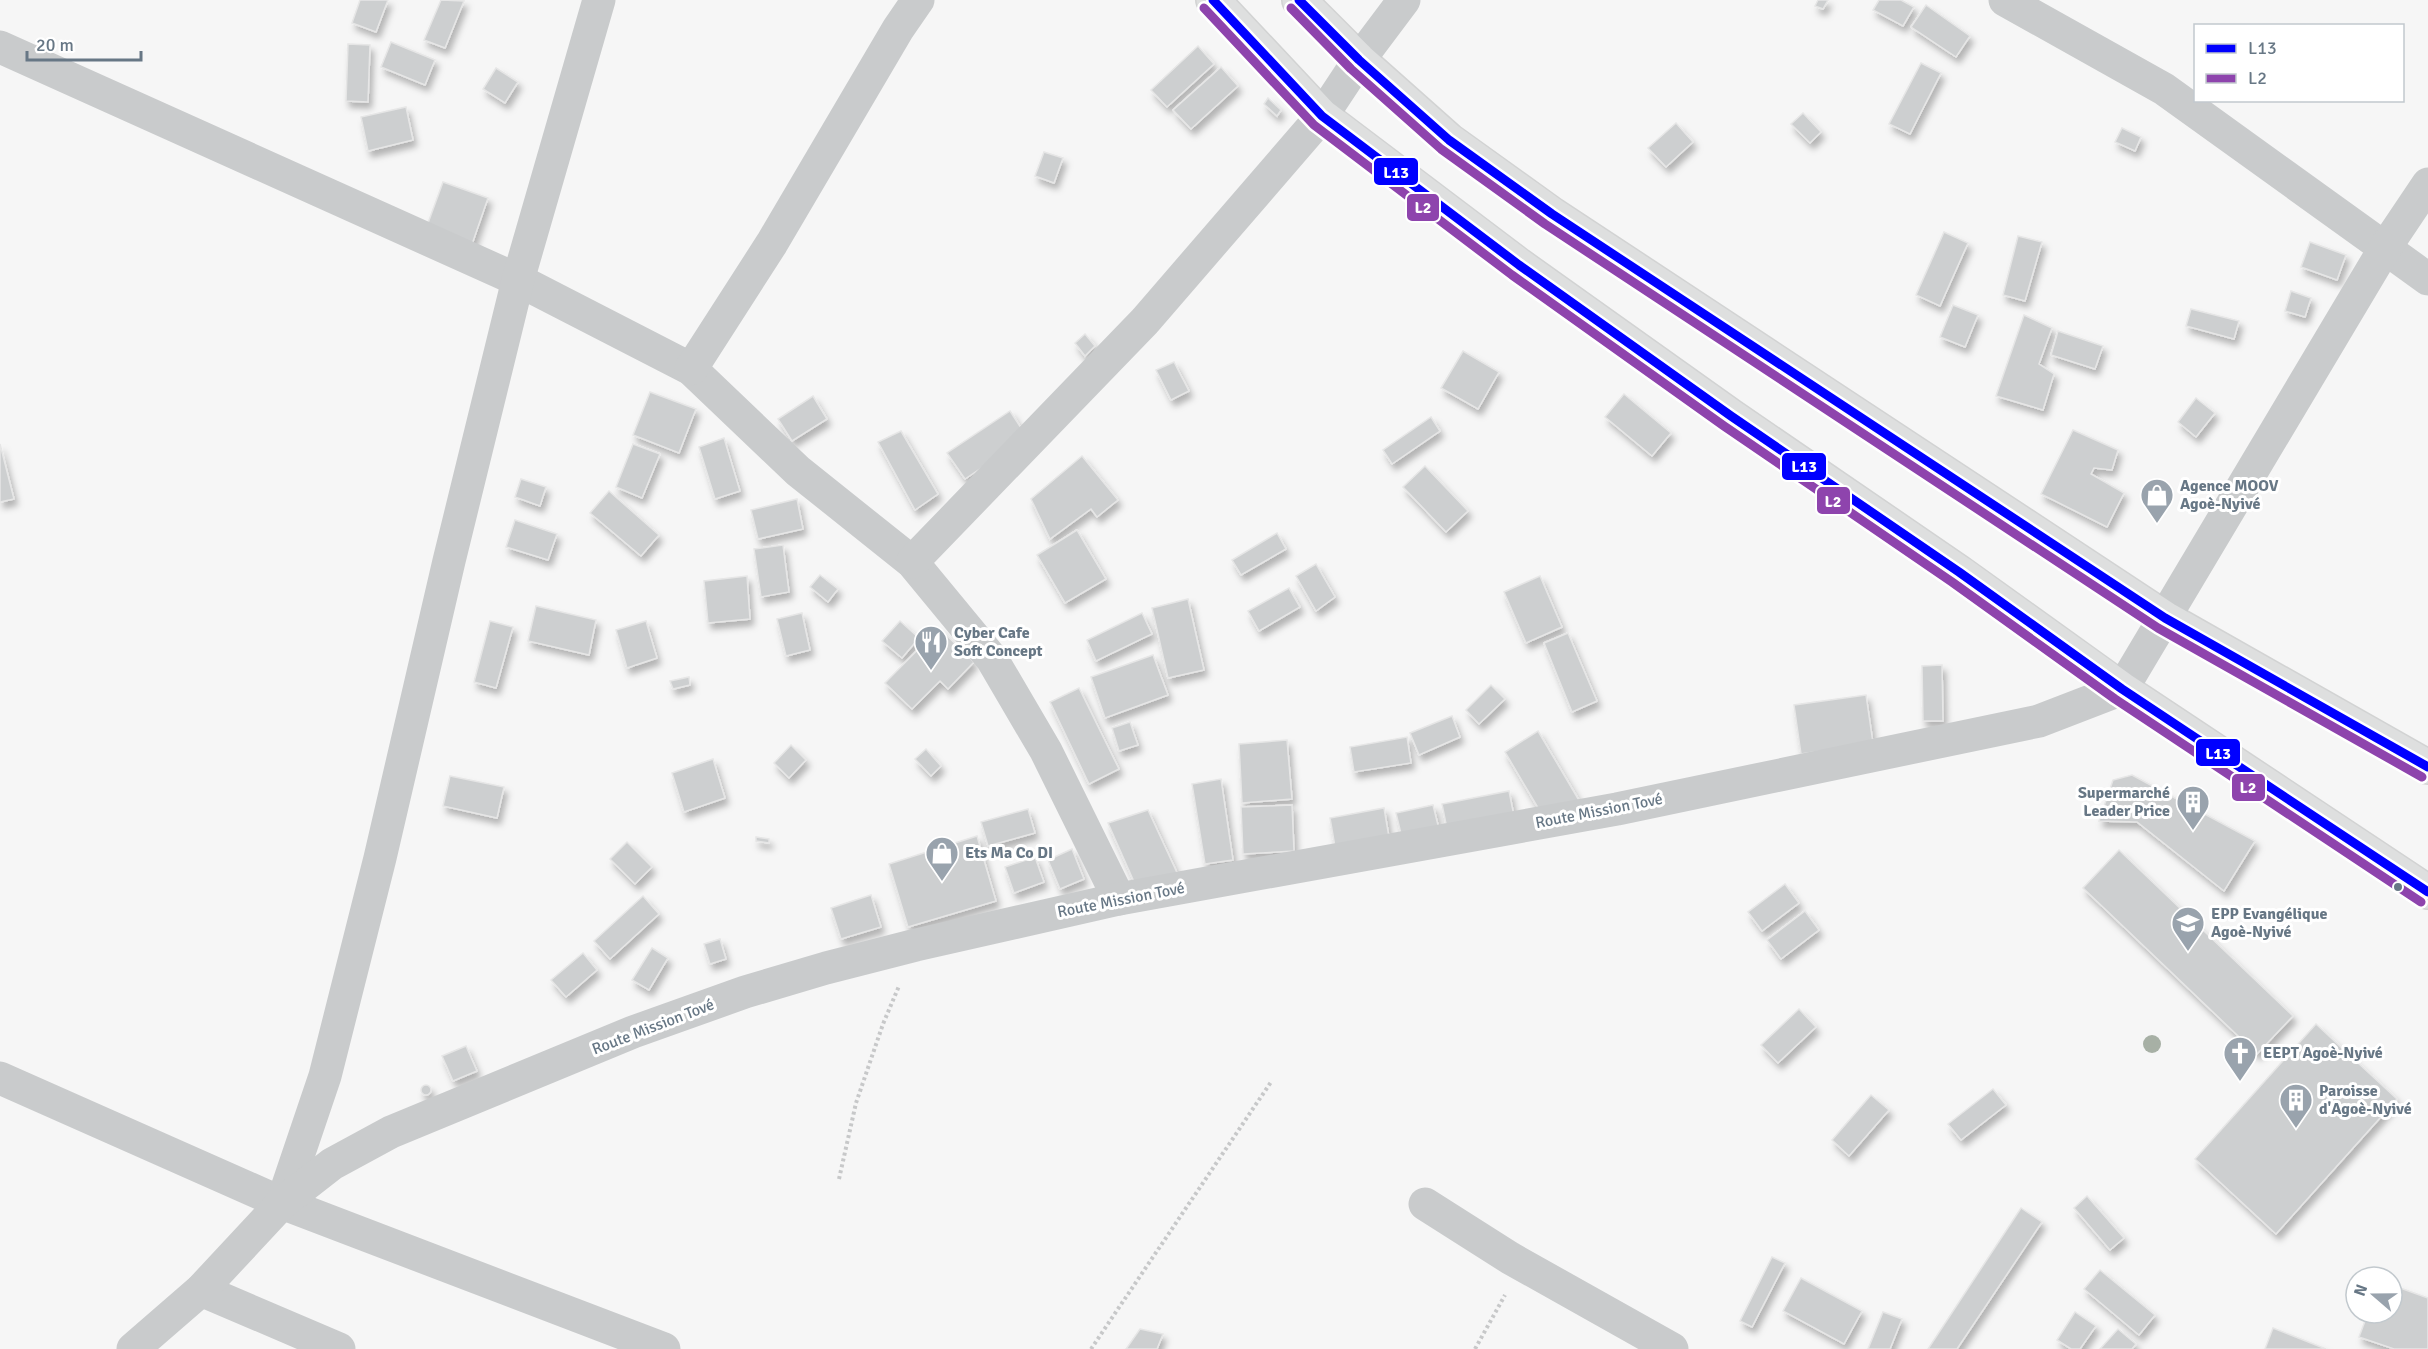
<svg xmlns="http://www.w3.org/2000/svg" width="2428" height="1349" font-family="Signika,sans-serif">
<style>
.building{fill:#cdcfd0;stroke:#e6e6e6;stroke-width:1.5;filter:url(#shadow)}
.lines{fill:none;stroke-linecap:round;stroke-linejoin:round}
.highway-casing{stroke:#d2d3d3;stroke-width:36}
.path{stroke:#c7c8c9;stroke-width:4;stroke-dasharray:3 3;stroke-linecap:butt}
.minor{stroke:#c9cbcc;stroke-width:33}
.highway{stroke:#dedfdf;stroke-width:33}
.bus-1-casing{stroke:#fff;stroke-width:14}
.bus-2-casing{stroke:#fff;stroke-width:14}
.bus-1{stroke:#00f;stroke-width:9}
.bus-2{stroke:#8e44ad;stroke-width:9}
.tree{fill:#a7b0a5}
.bus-dot{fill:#677785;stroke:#fff;stroke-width:2}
.labels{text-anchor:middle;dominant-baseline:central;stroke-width:6;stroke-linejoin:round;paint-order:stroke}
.poi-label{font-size:16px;font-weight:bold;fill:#677785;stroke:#fff;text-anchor:start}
.street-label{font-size:16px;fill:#677785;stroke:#fff}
.line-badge{stroke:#fff;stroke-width:2}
.badge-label{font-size:16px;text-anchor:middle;font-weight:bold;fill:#fff}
</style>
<defs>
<filter id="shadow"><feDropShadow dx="3.5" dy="6" stdDeviation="3" flood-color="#0004"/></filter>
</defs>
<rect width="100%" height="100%" fill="#f6f6f6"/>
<!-- building -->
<g class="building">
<path d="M360 0H388L376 32 352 23Z"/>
<path d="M441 0 464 1 445 48 424 40Z"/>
<path d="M1818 0H1828L1823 9 1815 6Z"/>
<path d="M1879 0H1901L1914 7 1903 26 1873 10Z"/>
<path d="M1926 5 1970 36 1956 57 1911 27Z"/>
<path d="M391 42 435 60 425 85 381 67Z"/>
<path d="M348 44 370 45 368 102 346 101Z"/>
<path d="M1198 46 1214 64 1167 107 1151 90Z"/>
<path d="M1921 63 1941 73 1910 134 1889 124Z"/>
<path d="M1221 67 1238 86 1191 129 1173 110Z"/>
<path d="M496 68 518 82 505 103 483 89Z"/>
<path d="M1268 98 1281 110 1277 116 1264 104Z"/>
<path d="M406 107 413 140 368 151 361 117Z"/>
<path d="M1803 113 1821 132 1810 143 1791 124Z"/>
<path d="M1676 123 1693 142 1666 167 1648 148Z"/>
<path d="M2122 128 2141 137 2135 151 2115 142Z"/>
<path d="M1044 152 1063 158 1054 183 1035 176Z"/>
<path d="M443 182 488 198 470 250 424 234Z"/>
<path d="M1944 232 1968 243 1940 306 1916 295Z"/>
<path d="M2018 236 2042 242 2025 301 2003 295Z"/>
<path d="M2310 242 2346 255 2337 280 2301 267Z"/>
<path d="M2291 291 2311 298 2305 317 2285 311Z"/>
<path d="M1953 305 1978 315 1965 347 1940 337Z"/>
<path d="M2191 309 2239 321 2234 339 2186 326Z"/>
<path d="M2024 315 2052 328 2039 364 2054 374 2043 410 1996 396Z"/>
<path d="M2058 331 2103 346 2095 369 2051 355Z"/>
<path d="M1085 334 1095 346 1085 356 1075 343Z"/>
<path d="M1463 351 1499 372 1478 409 1441 388Z"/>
<path d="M1174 362 1189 391 1171 400 1156 370Z"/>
<path d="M650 392 696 409 679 453 633 435Z"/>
<path d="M1624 394 1671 433 1652 456 1605 417Z"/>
<path d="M813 396 827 419 792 441 778 419Z"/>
<path d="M2196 398 2215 413 2196 437 2178 422Z"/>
<path d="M1010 411 1027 437 965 479 947 453Z"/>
<path d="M1431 417 1440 431 1392 464 1383 450Z"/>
<path d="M2073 430 2118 450 2112 470 2094 468 2091 474 2124 493 2107 527 2041 494Z"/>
<path d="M901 431 938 494 915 510 878 442Z"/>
<path d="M724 438 740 491 715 499 699 447Z"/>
<path d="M0 444 14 499 0 502Z"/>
<path d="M633 444 660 454 642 498 616 487Z"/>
<path d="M1082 456 1118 500 1097 517 1091 509 1050 539 1031 499Z"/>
<path d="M1425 466 1468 511 1446 532 1403 487Z"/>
<path d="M521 479 546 487 540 506 515 497Z"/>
<path d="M609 491 659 535 641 556 590 513Z"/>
<path d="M797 499 803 529 758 539 751 510Z"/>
<path d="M515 520 557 534 548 560 506 547Z"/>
<path d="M1077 530 1106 579 1065 603 1037 555Z"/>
<path d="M1277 533 1286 549 1241 575 1232 560Z"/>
<path d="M783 545 789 592 761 597 754 549Z"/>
<path d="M1316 564 1335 597 1316 611 1296 576Z"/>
<path d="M820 575 838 589 828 602 810 587Z"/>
<path d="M747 576 750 619 708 623 704 581Z"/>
<path d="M1540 576 1562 627 1526 643 1504 592Z"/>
<path d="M1289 588 1300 607 1259 631 1248 611Z"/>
<path d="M1188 599 1204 670 1168 678 1152 608Z"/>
<path d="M536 606 596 620 589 655 528 641Z"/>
<path d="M802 613 810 650 786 656 777 619Z"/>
<path d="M1142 613 1152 634 1096 661 1087 640Z"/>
<path d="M490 621 513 627 496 688 474 682Z"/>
<path d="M646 621 657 658 627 668 616 630Z"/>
<path d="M900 621 919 638 902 658 882 641Z"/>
<path d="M939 628 974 662 948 689 940 681 912 709 885 683Z"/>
<path d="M1568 633 1597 701 1572 712 1544 643Z"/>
<path d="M1153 655 1168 695 1105 718 1091 677Z"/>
<path d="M1942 665 1943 721H1923L1922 666Z"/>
<path d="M689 677 690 685 673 689 670 681Z"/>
<path d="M1491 685 1505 699 1479 724 1466 710Z"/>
<path d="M1079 688 1119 769 1089 784 1050 702Z"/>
<path d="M1866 695 1873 743 1801 754 1794 705Z"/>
<path d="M1452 716 1460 737 1419 755 1410 733Z"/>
<path d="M1130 722 1138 745 1119 751 1112 728Z"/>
<path d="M1538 731 1580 802 1544 818 1505 752Z"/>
<path d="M1407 737 1411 763 1354 772 1350 747Z"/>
<path d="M1287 740 1292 799 1242 803 1239 744Z"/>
<path d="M791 745 806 760 789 778 774 763Z"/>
<path d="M926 749 941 766 931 776 915 759Z"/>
<path d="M713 759 725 798 684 812 672 773Z"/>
<path d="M2132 775 2255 841 2224 891 2137 822 2099 821 2113 780Z"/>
<path d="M450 776 504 787 497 818 443 806Z"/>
<path d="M1221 779 1233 860 1205 864 1192 784Z"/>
<path d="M1509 791 1515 821 1448 834 1442 804Z"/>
<path d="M1292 805 1294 851 1243 854 1241 807Z"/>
<path d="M1433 805 1439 829 1402 838 1396 813Z"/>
<path d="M1384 808 1389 837 1335 847 1330 818Z"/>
<path d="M1028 809 1035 833 988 846 981 822Z"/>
<path d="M1148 810 1179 877 1135 884 1108 823Z"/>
<path d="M977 836 996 901 908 927 889 864Z"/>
<path d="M756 837 769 839V843L756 841Z"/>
<path d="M627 842 652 867 635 884 610 859Z"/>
<path d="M1072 849 1084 879 1060 889 1048 860Z"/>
<path d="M2119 850 2293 1016 2257 1054 2083 888Z"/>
<path d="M1035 857 1044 882 1014 893 1005 867Z"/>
<path d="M1785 884 1799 903 1762 931 1748 912Z"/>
<path d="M871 895 881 927 841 939 831 908Z"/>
<path d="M643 896 659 914 610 959 594 941Z"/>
<path d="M1805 911 1819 930 1781 959 1767 940Z"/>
<path d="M720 939 726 959 710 964 704 944Z"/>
<path d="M652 948 668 958 649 990 632 980Z"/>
<path d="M583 953 597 970 566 997 551 980Z"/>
<path d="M1799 1009 1816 1027 1778 1063 1761 1045Z"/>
<path d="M2316 1024 2397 1099 2276 1234 2195 1159Z"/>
<path d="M466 1046 477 1071 453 1081 442 1056Z"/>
<circle cx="426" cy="1090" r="5"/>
<path d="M1993 1089 2006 1105 1961 1140 1948 1124Z"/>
<path d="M1871 1095 1889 1110 1849 1156 1832 1140Z"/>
<path d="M2087 1196 2124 1238 2110 1250 2074 1208Z"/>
<path d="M2021 1208 2042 1222 1957 1349H1928Z"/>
<path d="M1772 1257 1785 1263 1752 1327 1740 1321Z"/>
<path d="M2100 1270 2155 1315 2139 1335 2084 1289Z"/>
<path d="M1801 1278 1862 1311 1844 1344 1783 1311Z"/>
<path d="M2392 1285 2428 1298V1349H2394L2359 1337 2368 1313H2392Z"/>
<path d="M1883 1312 1902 1319 1890 1349H1868Z"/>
<path d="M2075 1312 2096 1326 2080 1349H2071L2057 1340Z"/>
<path d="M2273 1328 2326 1349H2265Z"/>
<path d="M1140 1329 1163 1334 1157 1349H1126Z"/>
<path d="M2118 1329 2136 1344 2132 1349H2100Z"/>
</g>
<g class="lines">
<defs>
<g id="highway">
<path d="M1213 0 1322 116 1519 265 1731 416 1959 572 2122 689 2428 892"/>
<path d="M1299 0 1359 60 1449 140 1552 214 2165 618 2428 767"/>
</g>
</defs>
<!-- highway casing -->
<use href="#highway" class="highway-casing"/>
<!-- path -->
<g class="path">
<path d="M839 1179 856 1103 883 1024 899 986"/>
<path d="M1091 1349 1271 1082"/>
<path d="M1475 1349 1505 1295"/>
</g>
<!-- minor -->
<g class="minor">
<path d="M2005 0 2164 89 2428 279"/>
<path d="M0 47 518 280 691 369 798 471 912 562 992 659 1046 751 1119 899"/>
<path d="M691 369 772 243 898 29 918 0"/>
<path d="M912 562 1145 321 1322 116 1359 60 1404 0"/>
<path d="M0 1078 282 1203 664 1349"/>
<path d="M282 1203 325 1076 380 858 449 561 518 280 599 0"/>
<path d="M1425 1204 1510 1258 1672 1349"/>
<path d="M201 1290 339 1349"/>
<path d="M133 1349 201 1290 282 1203 332 1164 391 1132 633 1032 745 992 826 968 916 945 1119 899 1617 809 2039 721 2122 689 2385 248 2428 184"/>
</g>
<!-- highway -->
<use href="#highway" class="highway"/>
<defs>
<g id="bus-1">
<path d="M1213 0 1322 116 1519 265 1731 416 1959 572 2122 689 2428 892"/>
<path d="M1299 0 1359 60 1449 140 1552 214 2165 618 2428 767"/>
</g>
<g id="bus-2">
<path d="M1204 8 1314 125 1512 275 1724 426 1952 582 2115 699 2421 902"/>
<path d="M1291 8 1351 69 1441 149 1545 224 2158 628 2422 777"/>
</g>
</defs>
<!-- bus-1 casing -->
<use href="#bus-1" class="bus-1-casing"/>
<!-- bus-2 casing -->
<use href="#bus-2" class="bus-2-casing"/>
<!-- bus-1 -->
<use href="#bus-1" class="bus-1"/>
<!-- bus-2 -->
<use href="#bus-2" class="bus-2"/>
</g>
<!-- trees -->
<circle class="tree" cx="2152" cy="1044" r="9"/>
<!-- icons -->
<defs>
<symbol id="shop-pin" viewBox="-11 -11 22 30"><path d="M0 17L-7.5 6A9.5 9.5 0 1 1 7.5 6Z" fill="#99a3ad" stroke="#fff"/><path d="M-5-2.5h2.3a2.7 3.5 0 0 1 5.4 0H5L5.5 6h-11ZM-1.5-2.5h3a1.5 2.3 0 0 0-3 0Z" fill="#fff"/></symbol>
<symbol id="restaurant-pin" viewBox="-11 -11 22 30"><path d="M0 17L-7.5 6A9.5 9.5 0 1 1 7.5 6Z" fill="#99a3ad" stroke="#fff"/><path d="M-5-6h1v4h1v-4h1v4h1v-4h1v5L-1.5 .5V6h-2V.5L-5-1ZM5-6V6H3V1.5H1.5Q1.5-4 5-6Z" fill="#fff"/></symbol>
<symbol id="building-pin" viewBox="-11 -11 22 30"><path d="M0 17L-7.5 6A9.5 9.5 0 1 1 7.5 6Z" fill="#99a3ad" stroke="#fff"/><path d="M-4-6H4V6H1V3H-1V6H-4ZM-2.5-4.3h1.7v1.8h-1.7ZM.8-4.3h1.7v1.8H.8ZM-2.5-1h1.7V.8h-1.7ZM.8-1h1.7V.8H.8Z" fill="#fff"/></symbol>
<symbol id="school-pin" viewBox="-11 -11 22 30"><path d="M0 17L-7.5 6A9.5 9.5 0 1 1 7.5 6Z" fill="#99a3ad" stroke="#fff"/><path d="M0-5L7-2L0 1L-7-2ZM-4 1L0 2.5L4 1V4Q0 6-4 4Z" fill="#fff"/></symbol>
<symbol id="church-pin" viewBox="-11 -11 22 30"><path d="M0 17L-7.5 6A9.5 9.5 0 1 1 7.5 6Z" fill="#99a3ad" stroke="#fff"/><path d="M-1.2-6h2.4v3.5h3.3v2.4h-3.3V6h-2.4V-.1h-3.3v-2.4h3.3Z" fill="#fff"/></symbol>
</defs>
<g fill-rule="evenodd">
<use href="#shop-pin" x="2138" y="476" width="38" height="52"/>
<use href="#restaurant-pin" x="912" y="623" width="38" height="52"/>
<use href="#building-pin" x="2174" y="783" width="38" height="52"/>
<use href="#shop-pin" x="923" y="834" width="38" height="52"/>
<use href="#school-pin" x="2169" y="904" width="38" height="52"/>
<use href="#church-pin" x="2221" y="1034" width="38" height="52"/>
<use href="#building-pin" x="2277" y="1081" width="38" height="52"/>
</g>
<!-- markers -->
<circle class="bus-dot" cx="2398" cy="887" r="5"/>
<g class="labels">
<!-- poi labels -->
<g class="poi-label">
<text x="2180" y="486">Agence MOOV<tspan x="2180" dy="18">Agoè-Nyivé</tspan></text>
<text x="954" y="633">Cyber Cafe<tspan x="954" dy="18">Soft Concept</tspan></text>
<text x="2170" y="793" text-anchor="end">Supermarché<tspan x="2170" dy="18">Leader Price</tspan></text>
<text x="965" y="853">Ets Ma Co DI</text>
<text x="2211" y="914">EPP Evangélique<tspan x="2211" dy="18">Agoè-Nyivé</tspan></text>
<text x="2263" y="1053">EEPT Agoè-Nyivé</text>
<text x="2319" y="1091">Paroisse<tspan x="2319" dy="18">d'Agoè-Nyivé</tspan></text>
</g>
<!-- street labels -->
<g class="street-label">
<text transform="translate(1599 811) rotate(-11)">Route Mission Tové</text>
<text transform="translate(1121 900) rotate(-11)">Route Mission Tové</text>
<text transform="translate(653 1027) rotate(-21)">Route Mission Tové</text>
</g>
</g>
<g class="line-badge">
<rect x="1373" y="157" width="46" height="29" rx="6" fill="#00f"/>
<rect x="1406" y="193" width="34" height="29" rx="6" fill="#8e44ad"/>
<rect x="1781" y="452" width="46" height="29" rx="6" fill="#00f"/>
<rect x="1816" y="486" width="35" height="29" rx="6" fill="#8e44ad"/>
<rect x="2195" y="738" width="46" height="29" rx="6" fill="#00f"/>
<rect x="2231" y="773" width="35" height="29" rx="6" fill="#8e44ad"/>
</g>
<g class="badge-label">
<text x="1396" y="178">L13</text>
<text x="1423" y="213">L2</text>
<text x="1804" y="472">L13</text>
<text x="1833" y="507">L2</text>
<text x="2218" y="759">L13</text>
<text x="2248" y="793">L2</text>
</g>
<!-- legend -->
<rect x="2194" y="24" width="210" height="78" fill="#ffffff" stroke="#c2c9ce" stroke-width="1.5"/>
<rect x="2206" y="44" width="30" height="9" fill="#0000ff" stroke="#c2c9ce" stroke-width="1.5"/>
<text x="2248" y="54" font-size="18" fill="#677785">L13</text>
<rect x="2206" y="74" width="30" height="9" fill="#8e44ad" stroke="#c2c9ce" stroke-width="1.5"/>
<text x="2248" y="84" font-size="18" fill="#677785">L2</text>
<!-- north arrow -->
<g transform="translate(2374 1295) rotate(290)"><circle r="28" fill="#ffffff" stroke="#c2c9ce" stroke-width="1.5"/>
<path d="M0-4.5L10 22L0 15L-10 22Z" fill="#99a3ad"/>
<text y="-9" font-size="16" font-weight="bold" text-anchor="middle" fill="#677785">N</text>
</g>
<!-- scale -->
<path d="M27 51v9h114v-9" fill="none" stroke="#677785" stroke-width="3"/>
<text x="36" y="51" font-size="18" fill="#677785" stroke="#ffffff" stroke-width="4.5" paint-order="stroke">20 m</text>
</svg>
